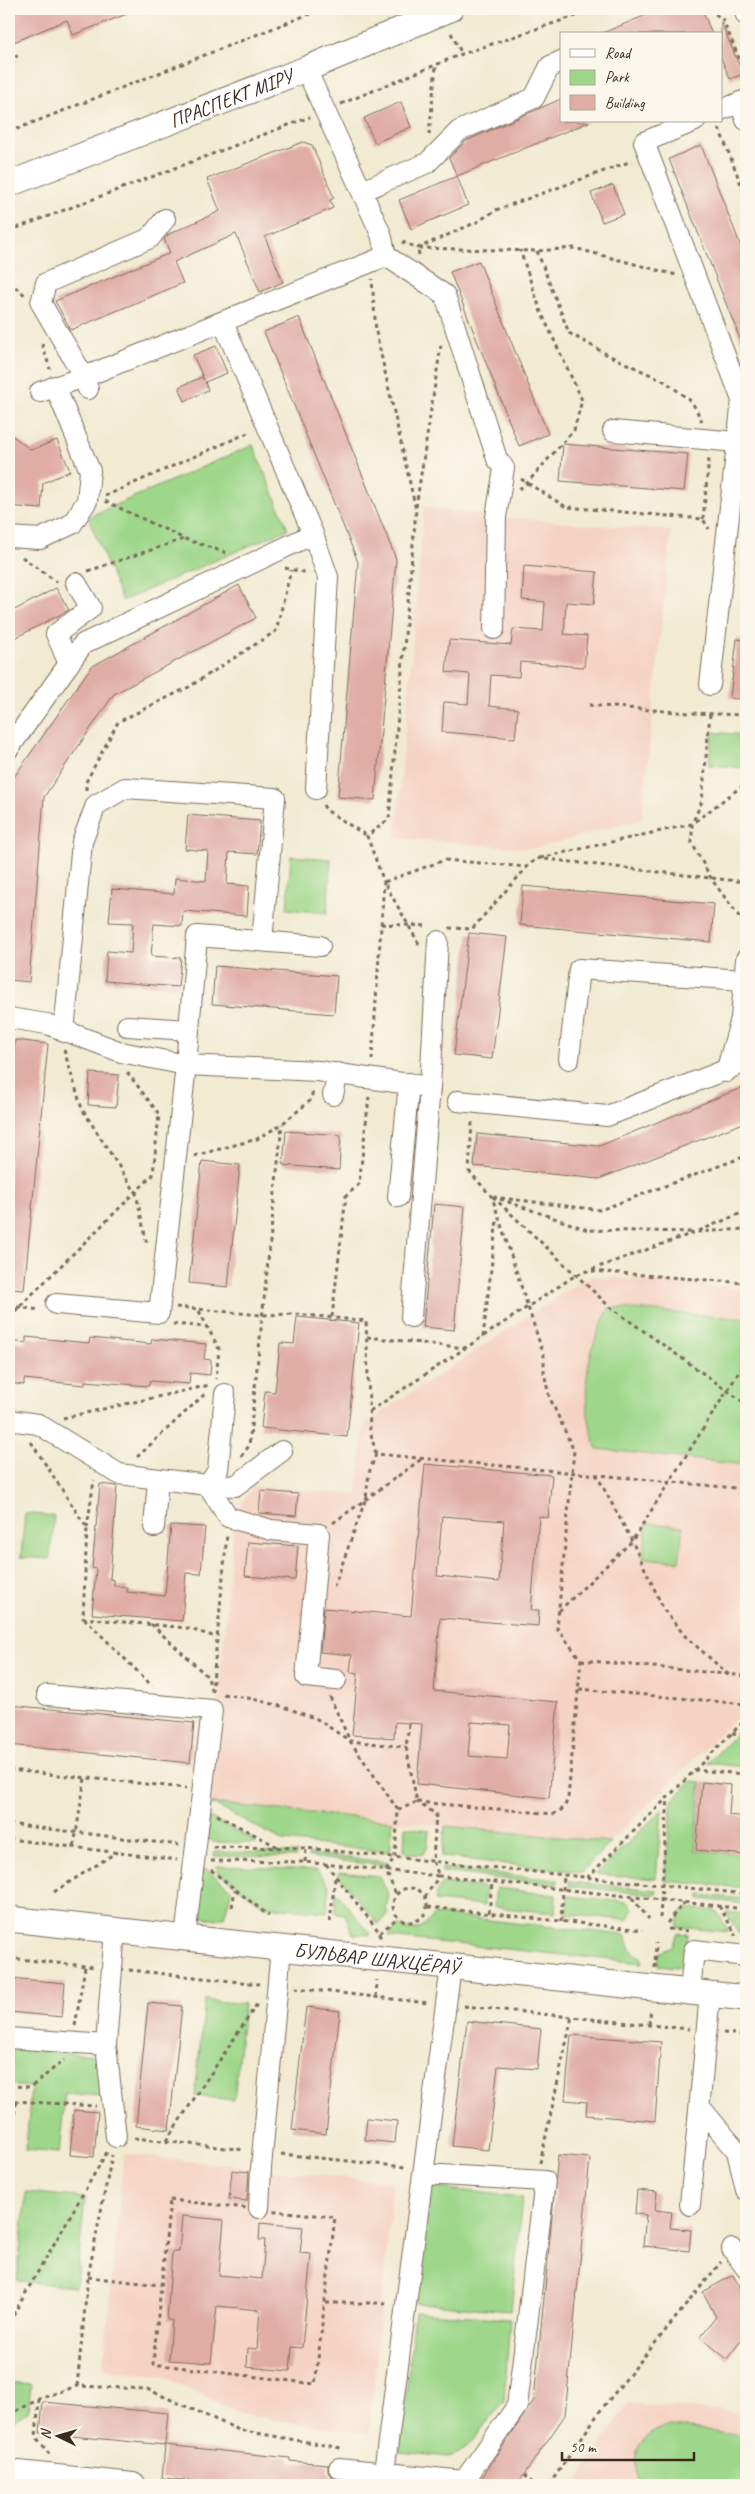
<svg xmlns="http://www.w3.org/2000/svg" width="755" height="2494" font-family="Caveat,sans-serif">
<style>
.built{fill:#f5d3c2}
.green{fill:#9ed78a;stroke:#6c8054}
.building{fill:#e0ada5;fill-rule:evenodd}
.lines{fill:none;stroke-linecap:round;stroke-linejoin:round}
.minor-casing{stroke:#7b6d5d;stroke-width:22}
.major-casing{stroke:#7b6d5d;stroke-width:27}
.path{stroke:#7b6d5d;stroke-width:3;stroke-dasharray:4 4;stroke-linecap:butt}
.minor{stroke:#fff;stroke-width:20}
.major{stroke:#fff;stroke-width:25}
.labels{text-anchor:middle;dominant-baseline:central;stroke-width:4;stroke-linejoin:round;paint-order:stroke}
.street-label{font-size:20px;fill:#3b2a1e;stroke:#fbf7ec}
</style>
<rect width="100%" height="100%" fill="#fbf7ec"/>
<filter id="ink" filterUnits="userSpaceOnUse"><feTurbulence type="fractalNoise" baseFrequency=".02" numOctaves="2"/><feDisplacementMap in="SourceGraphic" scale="10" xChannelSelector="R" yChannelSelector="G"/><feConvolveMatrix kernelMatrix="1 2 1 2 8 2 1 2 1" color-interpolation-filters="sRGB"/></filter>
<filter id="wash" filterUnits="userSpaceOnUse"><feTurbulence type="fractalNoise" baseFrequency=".0096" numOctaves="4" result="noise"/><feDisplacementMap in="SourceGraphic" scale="20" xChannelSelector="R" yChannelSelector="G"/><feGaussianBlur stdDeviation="1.12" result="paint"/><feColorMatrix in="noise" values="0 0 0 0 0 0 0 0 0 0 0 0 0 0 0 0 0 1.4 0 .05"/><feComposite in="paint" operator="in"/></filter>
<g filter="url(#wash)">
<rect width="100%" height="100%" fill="#f2ead1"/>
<!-- built -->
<g class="built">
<path d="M424 507 496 517 671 531 642 819 533 849 396 838Z"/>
<path d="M590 1276 746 1289V1708L610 1842 210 1803 232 1539 237 1514 252 1486 357 1495 364 1424Z"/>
<path d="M124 2154 393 2183 369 2434 243 2415 163 2376 103 2369Z"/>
<path d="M628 2403 746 2413V2485H575Z"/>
</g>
<!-- green -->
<g class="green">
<path d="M253 445 288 529 122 601 88 517Z"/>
<path d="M712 732 746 735V768L709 765Z"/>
<path d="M291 856 331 859 327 913 287 909Z"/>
<path d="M610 1307 746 1319V1465L597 1449C579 1399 584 1353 610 1307Z"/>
<path d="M25 1513 54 1516 50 1559 21 1557Z"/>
<path d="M647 1523 683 1526 679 1561 643 1558Z"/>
<path d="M734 1736 746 1737 743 1767 708 1763Z"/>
<path d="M692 1781 701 1782 695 1850 746 1855V1888L665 1881 672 1800Z"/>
<path d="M210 1803 393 1821 390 1852 284 1841Z"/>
<path d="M662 1810 656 1879 596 1874Z"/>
<path d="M209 1817 255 1840V1843L213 1842 207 1836Z"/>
<path d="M445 1826 610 1842 582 1872 442 1857Z"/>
<path d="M405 1827 429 1830 427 1849 422 1855 407 1853 404 1850Z"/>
<path d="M214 1852 297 1853 296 1857 214 1856Z"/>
<path d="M308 1854 388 1862 386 1866 308 1857Z"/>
<path d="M217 1866 317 1870 329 1885 327 1912 264 1906 217 1872Z"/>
<path d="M442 1868 558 1880 557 1885 442 1872Z"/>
<path d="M202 1869 207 1870 232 1890 224 1917 217 1920 203 1917 198 1910Z"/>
<path d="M339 1872 379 1876 389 1895 386 1908 388 1915 378 1924 338 1875Z"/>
<path d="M569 1882 657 1890 656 1895 569 1886Z"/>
<path d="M443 1883 486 1888 484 1906 435 1901 436 1893Z"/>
<path d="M496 1888 556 1895 555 1913 494 1907Z"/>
<path d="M336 1892 371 1935 353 1934 345 1914 335 1913Z"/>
<path d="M700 1895 746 1899V1904L700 1899Z"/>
<path d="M568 1896 628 1902 633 1909 627 1920 566 1914Z"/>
<path d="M686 1908 717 1911 729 1932 678 1927 680 1913Z"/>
<path d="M726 1912 746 1914V1934L738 1933Z"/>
<path d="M434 1914 625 1935 632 1951 642 1958V1963L388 1937 398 1926C415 1933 424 1929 434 1914Z"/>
<path d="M678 1933 688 1934 685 1962 678 1967 658 1965 659 1953 673 1947Z"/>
<path d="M205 2000 244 2004 234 2100 195 2096Z"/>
<path d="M13 2048 106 2056 102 2096 65 2093 59 2153 26 2150 31 2087 9 2085Z"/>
<path d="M428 2187 522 2197 511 2311 415 2303Z"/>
<path d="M26 2192 85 2198 76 2287 17 2281Z"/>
<path d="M415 2312 510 2319 504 2401 469 2446 450 2457 400 2452Z"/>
<path d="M9 2383 31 2385 28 2411 9 2424Z"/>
<path d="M671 2426 746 2435V2485H641C628 2455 638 2433 671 2426Z"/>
</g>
<g id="blocks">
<!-- building -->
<g class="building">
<path d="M9 9H137V10L73 35 67 20 9 44Z"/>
<path d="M661 9H702L712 34H600Z"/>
<path d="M721 22 743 74 730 79 721 58Z"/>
<path d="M561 99V121L589 122 457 176 449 158 466 141Z"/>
<path d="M401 102 411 127 375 143 364 118Z"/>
<path d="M303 142 312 145 334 198 330 200 333 208 265 237 283 282 260 292 236 234 174 262 183 283 71 330 55 301 170 253 164 239 169 234 220 211 207 179Z"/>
<path d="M701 145 746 259V354L669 159Z"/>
<path d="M457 176 468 205 411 229 399 200Z"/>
<path d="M613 185 624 214 602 222 591 193Z"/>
<path d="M479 261 548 434 519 446 450 272Z"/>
<path d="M299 317 396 559 375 800 338 797 358 562 264 332Z"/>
<path d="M216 346 227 373 205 382 208 390 185 401 179 387 202 377 204 380 193 355Z"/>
<path d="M9 433 31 450 57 440 70 471 43 483 41 509 9 506Z"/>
<path d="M563 444 688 454 684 491 560 481Z"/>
<path d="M524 566 597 572 594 604 566 602 564 634 587 636 584 667 520 662 519 677 491 675 489 706 518 709 515 738 442 732 444 702 468 704 470 674 446 672 449 640 511 645 513 629 543 631 545 602 522 600Z"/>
<path d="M239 585 256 618 114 694 44 797 29 982 9 980V809L12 780 91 667Z"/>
<path d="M56 588 69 610 9 641V613Z"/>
<path d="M737 639 746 640V700L730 698Z"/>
<path d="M188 815 260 821 257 854 229 852 227 884 249 886 247 916 183 911 182 926 154 924 151 956 181 958 178 987 105 981 107 951 131 953 133 923 109 922 112 889 174 894 175 878 206 881 208 851 185 849Z"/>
<path d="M523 886 714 904 711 942 520 925Z"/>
<path d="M469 933 507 937 492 1059 454 1055Z"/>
<path d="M215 966 337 976 334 1014 212 1004Z"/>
<path d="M15 1040 48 1044 24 1290 9 1289V1101Z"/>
<path d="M90 1073 119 1075 116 1107 88 1105Z"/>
<path d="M746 1086V1122L599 1179 474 1166 477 1134 599 1146Z"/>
<path d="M286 1131 341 1135 339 1170 283 1165Z"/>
<path d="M202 1161 240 1165 228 1287 189 1283Z"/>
<path d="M434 1204 465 1207 454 1330 423 1327Z"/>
<path d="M297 1317 359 1323 347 1437 261 1428 265 1391 275 1392 280 1343 294 1344Z"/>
<path d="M26 1337 89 1343 90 1338 151 1344 152 1339 206 1344 204 1359 211 1360 210 1375 190 1373 189 1384 150 1381 149 1386 85 1381V1385L24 1379V1385L9 1383V1341L26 1343Z"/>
<path d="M425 1464 552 1475 548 1518 539 1516 531 1610H539L538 1626 440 1618 434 1691 558 1702 549 1798 417 1784 422 1724 395 1722 394 1738 352 1735 358 1673 350 1672 352 1655 320 1652 324 1608 411 1616ZM442 1516 504 1521 499 1582 437 1576ZM471 1722 510 1725 507 1759 468 1756Z"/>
<path d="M100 1484 117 1486 110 1579 114 1580V1586L127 1587V1592L165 1596 171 1525 205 1527 201 1574 186 1573 182 1621 92 1614 96 1569 92 1568Z"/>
<path d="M261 1491 298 1494 296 1516 259 1513Z"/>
<path d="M248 1542 298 1546 295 1580 245 1576Z"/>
<path d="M9 1705 194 1723 190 1763 9 1745Z"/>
<path d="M702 1782 731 1785 729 1815 746 1817V1855L696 1850Z"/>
<path d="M9 1978 65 1983 62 2017 9 2012Z"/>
<path d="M148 2003 182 2006 169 2130 136 2126Z"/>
<path d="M306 2007 340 2011 326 2134 292 2130Z"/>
<path d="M467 2021 541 2029 537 2069 498 2066 488 2150 452 2146Z"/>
<path d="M571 2035 661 2042 655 2121 586 2115 587 2102 565 2100Z"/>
<path d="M74 2110 98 2112 94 2157 70 2155Z"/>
<path d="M367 2118 397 2121 395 2143 365 2140Z"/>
<path d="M558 2155 590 2158 565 2415 517 2485H477L534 2400Z"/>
<path d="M232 2170 249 2172 247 2201 229 2199Z"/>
<path d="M637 2190 657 2192 655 2210 672 2212 670 2228 691 2230 689 2251 643 2246 646 2215 635 2214Z"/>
<path d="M182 2216 224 2220 219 2275 262 2279 265 2240H259L260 2223 303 2227 300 2253 311 2254 302 2348 292 2347 290 2371 247 2367 248 2348 257 2349 260 2310 217 2306 211 2363 169 2360 172 2320H167L172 2252H179Z"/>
<path d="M733 2275 746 2300V2334L727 2359 700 2337 716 2317 703 2292Z"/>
<path d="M43 2402 168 2413 165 2445 40 2433Z"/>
<path d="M165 2445 290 2458V2461L328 2464V2472L332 2477 331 2485H237L162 2478Z"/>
</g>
</g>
</g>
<g filter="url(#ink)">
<use href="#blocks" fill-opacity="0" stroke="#7b6d5d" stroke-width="1"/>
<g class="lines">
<defs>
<g id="minor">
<path d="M744 9 746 15"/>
<path d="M740 102 746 120"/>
<path d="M721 110 746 100"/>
<path d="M695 121 644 142 742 400 710 685"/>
<path d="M362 191 427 163 459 131 534 98 550 66 561 61"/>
<path d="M386 256 445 295 497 459 504 468 496 517 494 629"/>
<path d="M88 389 84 377 41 303 46 283 150 238 165 219"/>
<path d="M40 392 84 377 386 256 381 234 306 69"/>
<path d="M613 431 737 442"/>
<path d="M313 534 328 577 316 789"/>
<path d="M9 537 40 539 72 524 87 501 90 471 55 386"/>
<path d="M69 664 56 634 91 608 76 583"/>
<path d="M9 748 83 644 313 534 223 322"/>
<path d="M9 1018 47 1024 121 1052 186 1065 318 1071 430 1087"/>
<path d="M127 1026 189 1030"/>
<path d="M64 1032 82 842 96 805 125 788 275 798 262 941"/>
<path d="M569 1059 579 969 744 980"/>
<path d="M726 1072 741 1019 746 959"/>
<path d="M333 1095 338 1073"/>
<path d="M458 1101 607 1116 746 1062"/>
<path d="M398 1197 409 1083"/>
<path d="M56 1304 159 1313 186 1065 197 936 320 946"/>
<path d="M411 1317 430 1087 438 941"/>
<path d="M9 1420 38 1424 119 1474 208 1485 218 1470 225 1394"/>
<path d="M208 1485 228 1517 271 1530 319 1534 306 1677 336 1680"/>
<path d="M208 1485 235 1486 282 1451"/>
<path d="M154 1527 158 1480"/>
<path d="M47 1695 212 1710 185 1938"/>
<path d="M115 1930 106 2045 116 2137"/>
<path d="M451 1967 423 2174 545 2181 517 2406 461 2485"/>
<path d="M690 1992 694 1950 746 1956"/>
<path d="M9 2038 106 2045"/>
<path d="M700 2107 737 2151 746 2190"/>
<path d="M690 2205 710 1994"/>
<path d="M259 2208 261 2168 281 1948"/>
<path d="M732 2249 746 2268"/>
<path d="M339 2468 464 2481"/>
<path d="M9 2470 133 2483 136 2485"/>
<path d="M384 2472 423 2174"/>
</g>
<g id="major">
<path id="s1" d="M9 184 306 69 450 9"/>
<path id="s2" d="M9 1919 746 1998"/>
</g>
</defs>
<!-- minor casing -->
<use href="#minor" class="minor-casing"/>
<!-- major casing -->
<use href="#major" class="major-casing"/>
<!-- path -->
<g class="path">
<path d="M709 9 723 20 746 75"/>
<path d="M451 33 462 54"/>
<path d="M9 72 17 55"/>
<path d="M341 104 462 54 596 9"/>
<path d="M719 128 746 197"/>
<path d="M9 132 322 9"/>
<path d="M429 135 436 66"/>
<path d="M9 231 310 117"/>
<path d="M402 242 418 248 477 222 496 210 632 161"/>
<path d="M537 251 569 333 608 355 666 382 692 402 702 421"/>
<path d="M419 255 418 248 537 251 574 248 676 275"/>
<path d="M9 282 26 296"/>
<path d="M42 344 50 369"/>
<path d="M521 479 566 507 703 519 709 529"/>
<path d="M519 489 527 483 574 430 582 400 541 312 520 250"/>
<path d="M105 496 250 432"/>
<path d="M105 501 185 539 230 554"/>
<path d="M416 507 441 345"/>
<path d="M703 519 709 458"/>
<path d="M22 557 57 582"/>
<path d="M285 568 308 573"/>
<path d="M88 571 184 539"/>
<path d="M589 705 690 713 746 715"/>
<path d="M710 714 702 801 692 824V843L712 880 746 926"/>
<path d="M86 790V782L118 722 189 687 276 631 291 570"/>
<path d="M323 805 326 810 367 836"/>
<path d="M540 858 692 824 746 783"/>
<path d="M381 924 428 926"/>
<path d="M449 928 472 929 527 867"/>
<path d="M419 944 384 882 445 860 527 867 537 858 746 882"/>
<path d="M64 1050 82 1109 136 1193 147 1245"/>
<path d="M372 1060 384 882 367 836 389 819 416 510 376 332 372 279"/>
<path d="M194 1156 257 1139 282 1124 311 1100 313 1089"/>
<path d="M493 1197 610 1307 746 1404"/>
<path d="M493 1197 600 1210 746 1156"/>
<path d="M500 1199 588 1230 693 1232"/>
<path d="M699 1231 746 1211"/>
<path d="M592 1271 746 1283"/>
<path d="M9 1306 40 1310"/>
<path d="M176 1307 261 1315 295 1314 366 1321 370 1430 376 1454"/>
<path d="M199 1311 219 1349 216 1379"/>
<path d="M9 1317 153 1175 159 1114 127 1072"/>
<path d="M332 1317 346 1196 359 1184 369 1097"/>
<path d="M173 1324 208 1327"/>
<path d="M367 1337 466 1348"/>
<path d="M483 1337 497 1219"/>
<path d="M370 1411 576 1275 696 1232 746 1229"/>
<path d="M63 1418 210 1385"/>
<path d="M31 1442 87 1528 83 1618 187 1628 216 1637"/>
<path d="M241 1456 249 1446 282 1124"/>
<path d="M137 1457 207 1392"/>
<path d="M596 1474 632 1541 664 1610 686 1637 729 1675"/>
<path d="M333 1523 423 1458"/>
<path d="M87 1528 94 1480"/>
<path d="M334 1587 366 1498 369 1473 376 1454 746 1489"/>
<path d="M559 1611 632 1541 746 1361"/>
<path d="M84 1618 152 1686"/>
<path d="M151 1624 208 1677 211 1690"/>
<path d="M581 1660 746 1676"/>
<path d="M579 1689 746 1704"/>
<path d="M212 1692 227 1534"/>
<path d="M223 1694 253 1699 284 1707 317 1719 350 1741 406 1747"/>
<path d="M330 1697 350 1741 398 1810 395 1857 386 1871 396 1894"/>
<path d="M732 1733 746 1735"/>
<path d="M746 1762 743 1795H746"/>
<path d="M9 1770 186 1788"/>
<path d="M694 1770 745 1774"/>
<path d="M417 1802 554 1814 564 1808 568 1798 581 1660 557 1628 574 1451 549 1396 544 1372V1356L492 1197 469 1171 472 1123 471 1121"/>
<path d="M398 1810 417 1802 406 1747 409 1724"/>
<path d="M217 1815 278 1847"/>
<path d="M9 1824 179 1845"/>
<path d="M9 1839 177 1860"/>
<path d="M74 1846 85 1778"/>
<path d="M213 1847 306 1848 746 1894"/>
<path d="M211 1861 305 1862 439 1876 433 1861 436 1814 418 1803"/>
<path d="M305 1862 306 1848"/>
<path d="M326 1864 380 1933V1939"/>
<path d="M211 1870 269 1916"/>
<path d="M587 1878 746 1719"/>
<circle cx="410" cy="1905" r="17"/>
<path d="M54 1892 117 1852"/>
<path d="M425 1897 439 1876 746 1909"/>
<path d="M632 1898 649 1919"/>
<path d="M719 1906 735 1933V1936"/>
<path d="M232 1907 235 1890"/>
<path d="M428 1907 643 1930"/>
<path d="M489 1913 492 1882"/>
<path d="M660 1918 668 1797"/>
<path d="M330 1922 335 1878"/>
<path d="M561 1922 564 1876"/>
<path d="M667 1923 684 1903"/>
<path d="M668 1929 690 1931"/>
<path d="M380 1933 397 1918"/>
<path d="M9 1958 95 1967"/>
<path d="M655 1968 656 1943"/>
<path d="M129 1970 259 1984"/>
<path d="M295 1988 428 2003"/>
<path d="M376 1997 377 1980"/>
<path d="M464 2006 689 2029"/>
<path d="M649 2024 651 2009"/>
<path d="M75 2026 85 1967"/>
<path d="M723 2033 746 2035"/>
<path d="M9 2086 31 2087 64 2060"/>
<path d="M9 2095 16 2101 96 2106"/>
<path d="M134 2138 245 2150"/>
<path d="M166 2141 257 2004"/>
<path d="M281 2154 405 2167"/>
<path d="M9 2162 16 2101"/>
<path d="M540 2163 572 2016"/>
<path d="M170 2200 335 2217 315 2384 153 2364Z"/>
<path d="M88 2277 160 2285"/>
<path d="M326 2303H389"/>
<path d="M9 2322 107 2152"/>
<path d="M77 2386 88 2277 112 2155"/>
<path d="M39 2399 36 2437 50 2455"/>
<path d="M9 2415 39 2399 77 2386 147 2389 239 2430 341 2448"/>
<path d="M524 2475 534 2485"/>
<path d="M549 2485 600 2411 721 2262"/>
</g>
<!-- minor -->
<use href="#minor" class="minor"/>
<!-- major -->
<use href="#major" class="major"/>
</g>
</g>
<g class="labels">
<!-- street labels -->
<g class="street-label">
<text stroke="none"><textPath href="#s1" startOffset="238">ПРАСПЕКТ МІРУ</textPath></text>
<text stroke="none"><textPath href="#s2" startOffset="370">БУЛЬВАР ШАХЦЁРАЎ</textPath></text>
</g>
</g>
<!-- margin -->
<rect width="755" height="2494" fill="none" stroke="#fbf7ec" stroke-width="30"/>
<!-- legend -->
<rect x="560" y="32" width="162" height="90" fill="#fbf7ec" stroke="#aea59a"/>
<rect x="570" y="49" width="25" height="8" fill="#ffffff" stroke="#aea59a"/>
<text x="605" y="58" font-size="15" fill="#3b2a1e">Road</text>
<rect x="570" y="70" width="25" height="15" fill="#9ed78a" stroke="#aea59a"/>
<text x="605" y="82" font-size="15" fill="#3b2a1e">Park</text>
<rect x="570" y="95" width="25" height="15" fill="#e0ada5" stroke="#aea59a"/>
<text x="605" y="108" font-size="15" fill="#3b2a1e">Building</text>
<!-- north arrow -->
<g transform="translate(58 2436) rotate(275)" stroke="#fbf7ec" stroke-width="4" paint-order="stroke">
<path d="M0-4L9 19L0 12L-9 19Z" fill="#3b2a1e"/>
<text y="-8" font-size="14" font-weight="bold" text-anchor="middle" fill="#3b2a1e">N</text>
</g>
<!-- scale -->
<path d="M562 2452v8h132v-8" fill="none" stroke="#3b2a1e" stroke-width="2.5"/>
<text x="570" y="2452" font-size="15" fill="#3b2a1e" stroke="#fbf7ec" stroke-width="4" paint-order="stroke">50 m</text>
</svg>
